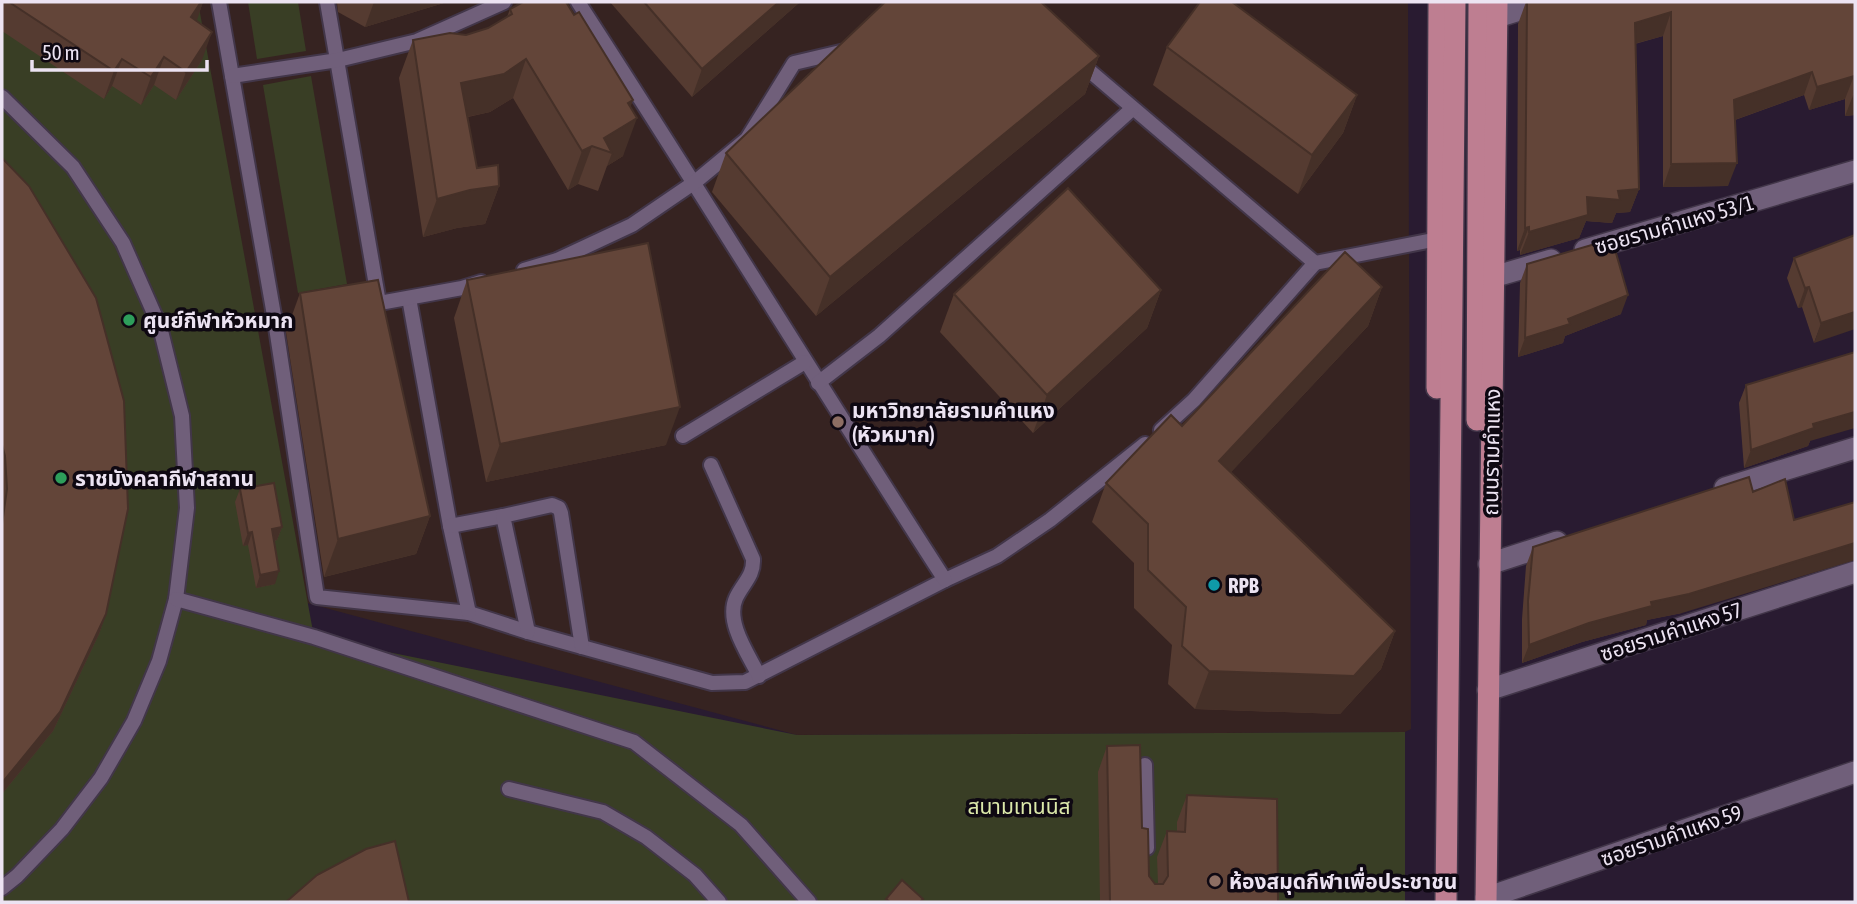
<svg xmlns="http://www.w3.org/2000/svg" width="1857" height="904" font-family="'Asap Condensed','Noto Sans Thai',sans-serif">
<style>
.education{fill:#362321}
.green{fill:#393e25}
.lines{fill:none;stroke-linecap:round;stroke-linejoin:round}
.lane-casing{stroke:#423649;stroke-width:18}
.street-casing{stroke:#423649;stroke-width:24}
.primary-casing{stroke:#423649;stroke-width:24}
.lane{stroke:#705f7a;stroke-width:14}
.street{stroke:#705f7a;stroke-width:21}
.primary{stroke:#be7e91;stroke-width:21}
.wall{fill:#553b31}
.shaded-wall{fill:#453028}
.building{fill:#634539;stroke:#453028;stroke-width:2}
.leisure-dot{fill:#2e9e5b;stroke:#0e0812;stroke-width:2.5}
.education-dot{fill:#8d6e63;stroke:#0e0812;stroke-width:2.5}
.culture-dot{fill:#0f9aa8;stroke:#0e0812;stroke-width:2.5}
.labels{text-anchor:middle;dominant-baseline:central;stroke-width:7;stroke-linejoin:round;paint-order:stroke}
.street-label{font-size:21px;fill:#ece3f2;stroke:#0e0812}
.poi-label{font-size:21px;font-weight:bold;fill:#ece3f2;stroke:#0e0812;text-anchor:start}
.park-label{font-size:21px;fill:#dce9aa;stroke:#0e0812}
</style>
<rect width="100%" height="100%" fill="#291b31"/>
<!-- education -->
<path class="education" d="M196 2H1408L1411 729 1405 732 797 735 296 600Z"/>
<!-- green -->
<g class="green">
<path d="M2 2H198L314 637 797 735 1405 732V902H2Z"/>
<path d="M248 2H298L306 51 257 59Z"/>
<path d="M311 76 347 284 298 293 263 85Z"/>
</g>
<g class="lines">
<defs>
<g id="lane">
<path d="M219 2 275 321 317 597 469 613 528 632 712 683 745 682 945 580 997 556 1050 520 1145 444"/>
<path d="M327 2 378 297"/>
<path d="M578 2C702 193 821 388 945 580"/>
<path d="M1078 61 1315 263 1194 400 1161 430"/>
<path d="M232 76 338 60 417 41 504 2"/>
<path d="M2 97 73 167 123 243 160 327 182 416 187 508 176 599 159 661 134 721 101 778 62 829 17 876 2 888"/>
<path d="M1315 263 1438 239"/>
<path d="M524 270 557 260 632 225 695 182 747 139 794 63 845 51"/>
<path d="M409 298 450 526 469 613"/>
<path d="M363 306 462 288 481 282"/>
<path d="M818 383 879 336 1132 109"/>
<path d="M683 436 805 362"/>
<path d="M711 465 753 559C754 576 743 583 736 598 725 622 749 655 759 676"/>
<path d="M450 526 503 516"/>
<path d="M176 599 314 637 634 742 741 825 809 902"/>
<path d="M528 632 503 516 552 505 559 508 561 513 582 647"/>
<path d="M1145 765 1147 848"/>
<path d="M509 789 603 812 646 837 695 875 719 902"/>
</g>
<g id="street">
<path d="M1497 17 1545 2"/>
<path d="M1585 250 1855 171"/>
<path d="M1493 277 1551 260"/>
<path d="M1725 488 1855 448"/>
<path d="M1489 564 1557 542"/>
<path d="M1488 690 1855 572"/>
<path d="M1486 898 1855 772"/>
</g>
<g id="primary">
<path d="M1437 388 1439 2"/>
<path d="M1477 420 1479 2"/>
<path d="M1446 902 1455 2"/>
<path d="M1486 902 1497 2"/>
</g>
</defs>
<!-- lane casing -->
<use href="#lane" class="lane-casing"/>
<!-- street casing -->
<use href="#street" class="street-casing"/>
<!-- primary casing -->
<use href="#primary" class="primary-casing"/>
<!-- lane -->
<use href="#lane" class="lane"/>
<!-- street -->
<use href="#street" class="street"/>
<!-- primary -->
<use href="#primary" class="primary"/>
</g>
<!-- wall -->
<g class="wall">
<path d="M2 2H203L196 21 202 60 176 100 154 85 141 105 112 86 104 99 2 31Z"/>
<path d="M337 2H447L365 27 338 12Z"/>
<path d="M610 2H800L692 97Z"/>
<path d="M1526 2H1855V115L1845 116V99L1809 110 1804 95 1735 120 1728 186 1663 187V36L1635 44 1639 189 1630 212 1616 213 1612 223 1586 221 1579 238 1520 255V250L1517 251 1518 24Z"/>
<path d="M510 9 633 100 630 107 623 156 607 166 598 191 578 184 568 190 513 98 490 112 468 117 477 168 499 186 485 224 457 228 423 237 399 78 413 40 466 35 488 28 507 17Z"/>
<path d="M1167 47 1357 95 1343 133 1298 194 1153 85Z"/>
<path d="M1099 56 1085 94 816 316 712 192 726 153Z"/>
<path d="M2 158 106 614 99 634 53 731 2 794Z"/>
<path d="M1855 235 1814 343 1802 307 1798 308 1787 278 1794 258Z"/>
<path d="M1527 264 1621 314 1565 336 1563 343 1518 357 1520 283Z"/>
<path d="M467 280 666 445 486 482 454 318Z"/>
<path d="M1382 287 1368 326 1231 472 1395 631 1381 669 1340 714 1195 709 1168 684 1172 645 1134 608V563L1092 522 1106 483 1182 426Z"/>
<path d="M1161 290 1147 328 1033 433 940 332 954 294Z"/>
<path d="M300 293 430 516 416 554 324 577 286 332Z"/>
<path d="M1746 385 1810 441 1808 446 1744 468 1739 403Z"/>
<path d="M240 489 282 527 277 540 274 541 275 584 256 588 248 545 243 546 235 502Z"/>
<path d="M1533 547 1682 613 1647 620 1646 625 1582 642 1522 663V619L1526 566Z"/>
<path d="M1107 746 1142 828 1149 876 1155 884H1158L1157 857 1167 831 1177 832V822L1187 795 1278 902H1100L1098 772Z"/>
</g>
<!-- shaded-wall -->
<g class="shaded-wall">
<path d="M201 2H203L197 20 180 45 191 17Z"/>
<path d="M374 2H447L365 27Z"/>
<path d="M779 2H800L692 97 702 69Z"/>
<path d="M1671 12 1663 36 1626 46 1635 23Z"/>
<path d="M212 32 202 60 176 100 186 72Z"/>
<path d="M1099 56 1085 94 816 316 830 277Z"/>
<path d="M164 57 154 85 141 105 151 77Z"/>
<path d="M122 59 112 86 104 99 114 71Z"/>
<path d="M526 59 513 98 490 112 447 121 461 83Z"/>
<path d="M1812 72 1804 95 1726 123 1734 100Z"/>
<path d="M1854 76 1845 99 1809 110 1817 87Z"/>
<path d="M1854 93H1855V115L1845 116Z"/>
<path d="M1357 95 1343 133 1298 194 1312 155Z"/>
<path d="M633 100 623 126 637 118 623 156 607 166 612 153 604 138 628 103Z"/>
<path d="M592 146 578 184 568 190 582 151Z"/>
<path d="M1737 163 1728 186 1663 187 1671 164Z"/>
<path d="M499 186 485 224 457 228 423 237 437 199 470 190Z"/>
<path d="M1639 189 1630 212 1616 213 1612 223 1586 221 1579 238 1520 255 1529 232 1587 197 1618 191Z"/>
<path d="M1529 227 1520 250 1517 251 1525 228Z"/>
<path d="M1382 287 1368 326 1205 500 1219 461Z"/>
<path d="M1809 287 1802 307 1798 308 1805 288Z"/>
<path d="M1161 290 1147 328 1033 433 1047 395Z"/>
<path d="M1628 295 1621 314 1565 336 1563 343 1518 357 1525 338 1568 319Z"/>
<path d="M1855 312V329L1814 343 1821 323Z"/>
<path d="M680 407 666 445 486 482 500 444Z"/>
<path d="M1855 412V428L1810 441 1808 446 1744 468 1751 450 1813 424Z"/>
<path d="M430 516 416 554 324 577 338 539Z"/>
<path d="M282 527 277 540 267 542 272 529Z"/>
<path d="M252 532 248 545 243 546 248 533Z"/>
<path d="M1855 543V560L1682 613 1647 620 1646 625 1582 642 1522 663 1529 645 1651 602Z"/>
<path d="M279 571 275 584 256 588 260 575Z"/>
<path d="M106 614 99 634 53 731 2 794V783Z"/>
<path d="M1395 631 1381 669 1340 714 1195 709 1209 671Z"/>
</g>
<!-- building -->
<g class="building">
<path d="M9 2H201L191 17 212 32 186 72 164 57 151 77 122 59 114 71Z"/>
<path d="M523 2H566L574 15 579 12 633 100 628 103 637 118 604 138 612 153 592 146 582 151 526 59 504 74 461 83 477 168 498 165 499 186 470 190 437 199 413 40 450 33 466 35 488 28 512 14 510 9Z"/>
<path d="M644 2H779L702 69Z"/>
<path d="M885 2H1041L1099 56 830 277 726 153Z"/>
<path d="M1200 2H1232L1357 95 1312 155 1167 47Z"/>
<path d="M1527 2H1855V93H1854V76L1817 87 1812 72 1734 100 1737 163 1671 164V12L1635 23 1639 189 1618 191 1620 200 1587 197 1588 215 1529 232V227L1525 228Z"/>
<path d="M2 158 29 186 96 298 124 401 128 509 106 614 60 712 2 783V524L7 489 5 456 2 445Z"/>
<path d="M1068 188 1161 290 1047 395 954 294Z"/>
<path d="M1855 235V312L1821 323 1809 287 1805 288 1794 258Z"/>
<path d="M1612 239 1628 295 1568 319 1570 324 1525 338 1527 264Z"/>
<path d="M648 243 680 407 500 444 467 280Z"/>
<path d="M1345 252 1382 287 1219 461 1395 631 1354 676 1209 671 1182 646 1186 607 1148 570V524L1106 483 1171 415 1182 426Z"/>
<path d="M378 280 430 516 338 539 300 293Z"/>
<path d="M1855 352V412L1813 424 1814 428 1751 450 1746 385Z"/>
<path d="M1749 477 1753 492 1785 479 1794 520 1855 502V543L1689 594 1651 602 1652 606 1589 623 1529 645 1528 601 1533 547Z"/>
<path d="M274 483 282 527 272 529 279 571 260 575 252 532 248 533 240 489Z"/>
<path d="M1140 745 1142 828 1148 829 1149 876 1155 884H1163L1168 876 1167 831 1185 832 1187 795 1277 799 1278 902H1110L1107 746Z"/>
<path d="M395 841 409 902H286L317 875 366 849Z"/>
<path d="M902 880 923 899 920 902H890L886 899Z"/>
</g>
<!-- markers -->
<g class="leisure-dot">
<circle cx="129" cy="320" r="7"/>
<circle cx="61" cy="478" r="7"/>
</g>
<g class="education-dot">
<circle cx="838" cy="422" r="7"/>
<circle cx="1215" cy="881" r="7"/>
</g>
<circle class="culture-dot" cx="1214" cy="585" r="7"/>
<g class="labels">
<!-- street labels -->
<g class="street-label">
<text transform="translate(1674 224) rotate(-16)">ซอยรามคำแหง 53/1</text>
<text transform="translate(1491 452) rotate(-89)">ถนนรามคำแหง</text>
<text transform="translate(1671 631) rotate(-18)">ซอยรามคำแหง 57</text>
<text transform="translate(1671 835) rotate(-19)">ซอยรามคำแหง 59</text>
</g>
<!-- poi labels -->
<g class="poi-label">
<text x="143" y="320">ศูนย์กีฬาหัวหมาก</text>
<text x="852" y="410">มหาวิทยาลัยรามคำแหง<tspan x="852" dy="24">(หัวหมาก)</tspan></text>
<text x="75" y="478">ราชมังคลากีฬาสถาน</text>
<text x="1228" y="585">RPB</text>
<text x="1229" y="881">ห้องสมุดกีฬาเพื่อประชาชน</text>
</g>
<!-- park labels -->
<g class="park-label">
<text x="1019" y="806">สนามเทนนิส</text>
</g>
</g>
<!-- border -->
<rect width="1857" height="904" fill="none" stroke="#ece3f2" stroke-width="7"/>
<!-- scale -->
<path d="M32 60v10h175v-10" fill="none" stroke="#ece3f2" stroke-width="3.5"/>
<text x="42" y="60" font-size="21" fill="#ece3f2" stroke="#0e0812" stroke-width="5" paint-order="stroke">50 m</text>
</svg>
